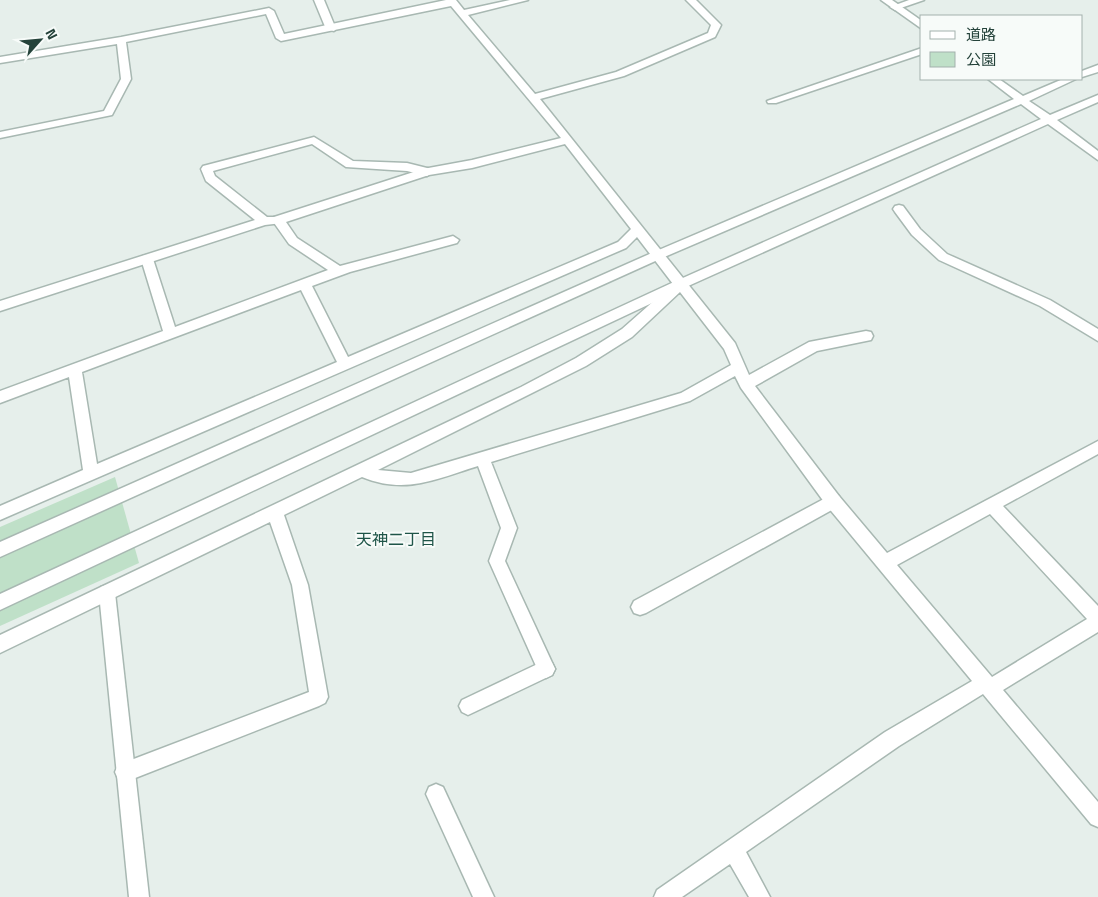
<svg xmlns="http://www.w3.org/2000/svg" width="1098" height="897" font-family="'Titillium Web','Noto Sans JP',sans-serif">
<style>
.green{fill:#bfe0c8}
.lines{fill:none;stroke-linecap:round;stroke-linejoin:round}
.service-casing{stroke:#a8b8b2;stroke-width:3}
.minor-casing{stroke:#a8b8b2;stroke-width:3}
.tertiary-casing{stroke:#a8b8b2;stroke-width:3}
.service{fill:#fff;fill-rule:evenodd}
.minor{fill:#fff;fill-rule:evenodd}
.tertiary{fill:#fff;fill-rule:evenodd}
.labels{text-anchor:middle;dominant-baseline:central;stroke-width:4;stroke-linejoin:round;paint-order:stroke}
.neighbourhood-label{font-size:16px;fill:#1f5548;stroke:#f7fbf9}
</style>
<rect width="100%" height="100%" fill="#e6efeb"/>
<!-- green -->
<path class="green" d="M115 477 139 563 0 626V527Z"/>
<g class="lines">
<defs>
<g id="service">
<path d="M314 0H324L336 29 334 31 326 29Z"/>
<path d="M909 0H924L895 10 890 7Z"/>
<path d="M314 137 353 161 407 163 431 169 433 172 427 176 407 171 346 167 312 144 213 171 215 176 267 217H282L284 220 282 223 265 225 0 311V301L255 220 206 181 201 169 203 166Z"/>
<path d="M899 205 903 206 920 229 947 254 1050 300 1098 329V341L1040 306 939 260 912 235 895 212 893 209 895 206Z"/>
<path d="M833 494 839 496 841 501 839 506 646 613 640 615 634 613 631 607 634 601Z"/>
<path d="M107 585 113 587 115 593 149 897H129L99 593 101 587Z"/>
<path d="M546 660 552 663 555 669 552 675 468 715 462 712 459 706 462 700Z"/>
</g>
<g id="minor">
<path d="M446 0H456L464 10 510 0H528L468 15 535 94 616 72 708 33 711 25 686 0H696L721 25 715 37 624 76 540 99 735 343 749 375 809 342 866 331 871 332 873 336 871 340 817 351 755 386 839 496 887 553 1098 441V454L1003 506 1098 606V632L1003 690 1098 802V827L1091 824 983 694 899 746 746 852 770 897H749L730 864 682 897H654L657 890 885 732 972 681 827 506 741 388 735 376 690 401 491 462 517 528 505 561 555 669 552 675 546 678 540 675 489 561 501 528 478 466C436 479 406 495 362 477L284 515 308 585 328 697 325 703 319 706 125 782 118 779 115 772 118 765 309 692 292 585 270 522 0 653V635L521 387 576 358 622 329 673 284 637 237 626 248 0 520V506L83 470 69 377 0 403V391L163 331 141 259 143 256 147 255 153 259 175 327 328 270 289 244 272 220 274 217 423 169 472 160 561 138 451 6 281 41 276 38 266 14 126 42 131 79 112 115 0 138V132L104 111 121 79 117 44 0 63V57L121 37 269 8 274 11 284 34ZM565 144 631 229 618 242 348 357 312 286 350 272 457 243 459 240 453 236 340 266 297 238 286 222 429 175 472 168ZM301 290 337 362 97 464 82 372ZM680 292 724 349 731 365 681 393 411 473 378 470 586 366 632 337ZM990 514 1087 619 992 677 897 565Z"/>
<path d="M922 48V54L776 103H768L767 101Z"/>
<path d="M436 784 443 787 494 897H473L426 794 429 787Z"/>
</g>
<g id="tertiary">
<path d="M881 0H892L922 21V29Z"/>
<path d="M1098 65V72L1082 77V71Z"/>
<path d="M988 79H999L1023 96 1063 79H1076L1029 101 1050 115 1098 95V102L1057 120 1098 151V160L1048 124 686 287 0 610V594L676 281 1041 119 1021 104 662 258 0 557V542L654 252 1014 99Z"/>
</g>
</defs>
<!-- service casing -->
<use href="#service" class="service-casing"/>
<!-- minor casing -->
<use href="#minor" class="minor-casing"/>
<!-- tertiary casing -->
<use href="#tertiary" class="tertiary-casing"/>
<!-- service -->
<use href="#service" class="service"/>
<!-- minor -->
<use href="#minor" class="minor"/>
<!-- tertiary -->
<use href="#tertiary" class="tertiary"/>
</g>
<g class="labels">
<!-- neighbourhood labels -->
<g class="neighbourhood-label">
<text x="396" y="539">天神二丁目</text>
</g>
</g>
<!-- legend -->
<rect x="920" y="15" width="162" height="65" fill="#f7fbf9" stroke="#a3b1ad"/>
<rect x="930" y="31" width="25" height="8" fill="#ffffff" stroke="#a3b1ad"/>
<text x="966" y="40" font-size="15" fill="#24423a">道路</text>
<rect x="930" y="52" width="25" height="15" fill="#bfe0c8" stroke="#a3b1ad"/>
<text x="966" y="65" font-size="15" fill="#24423a">公園</text>
<!-- north arrow -->
<g transform="translate(40 40) rotate(63)" stroke="#f7fbf9" stroke-width="4" paint-order="stroke">
<path d="M0-4L9 19L0 12L-9 19Z" fill="#24423a"/>
<text y="-8" font-size="14" font-weight="bold" text-anchor="middle" fill="#24423a">N</text>
</g>
</svg>
